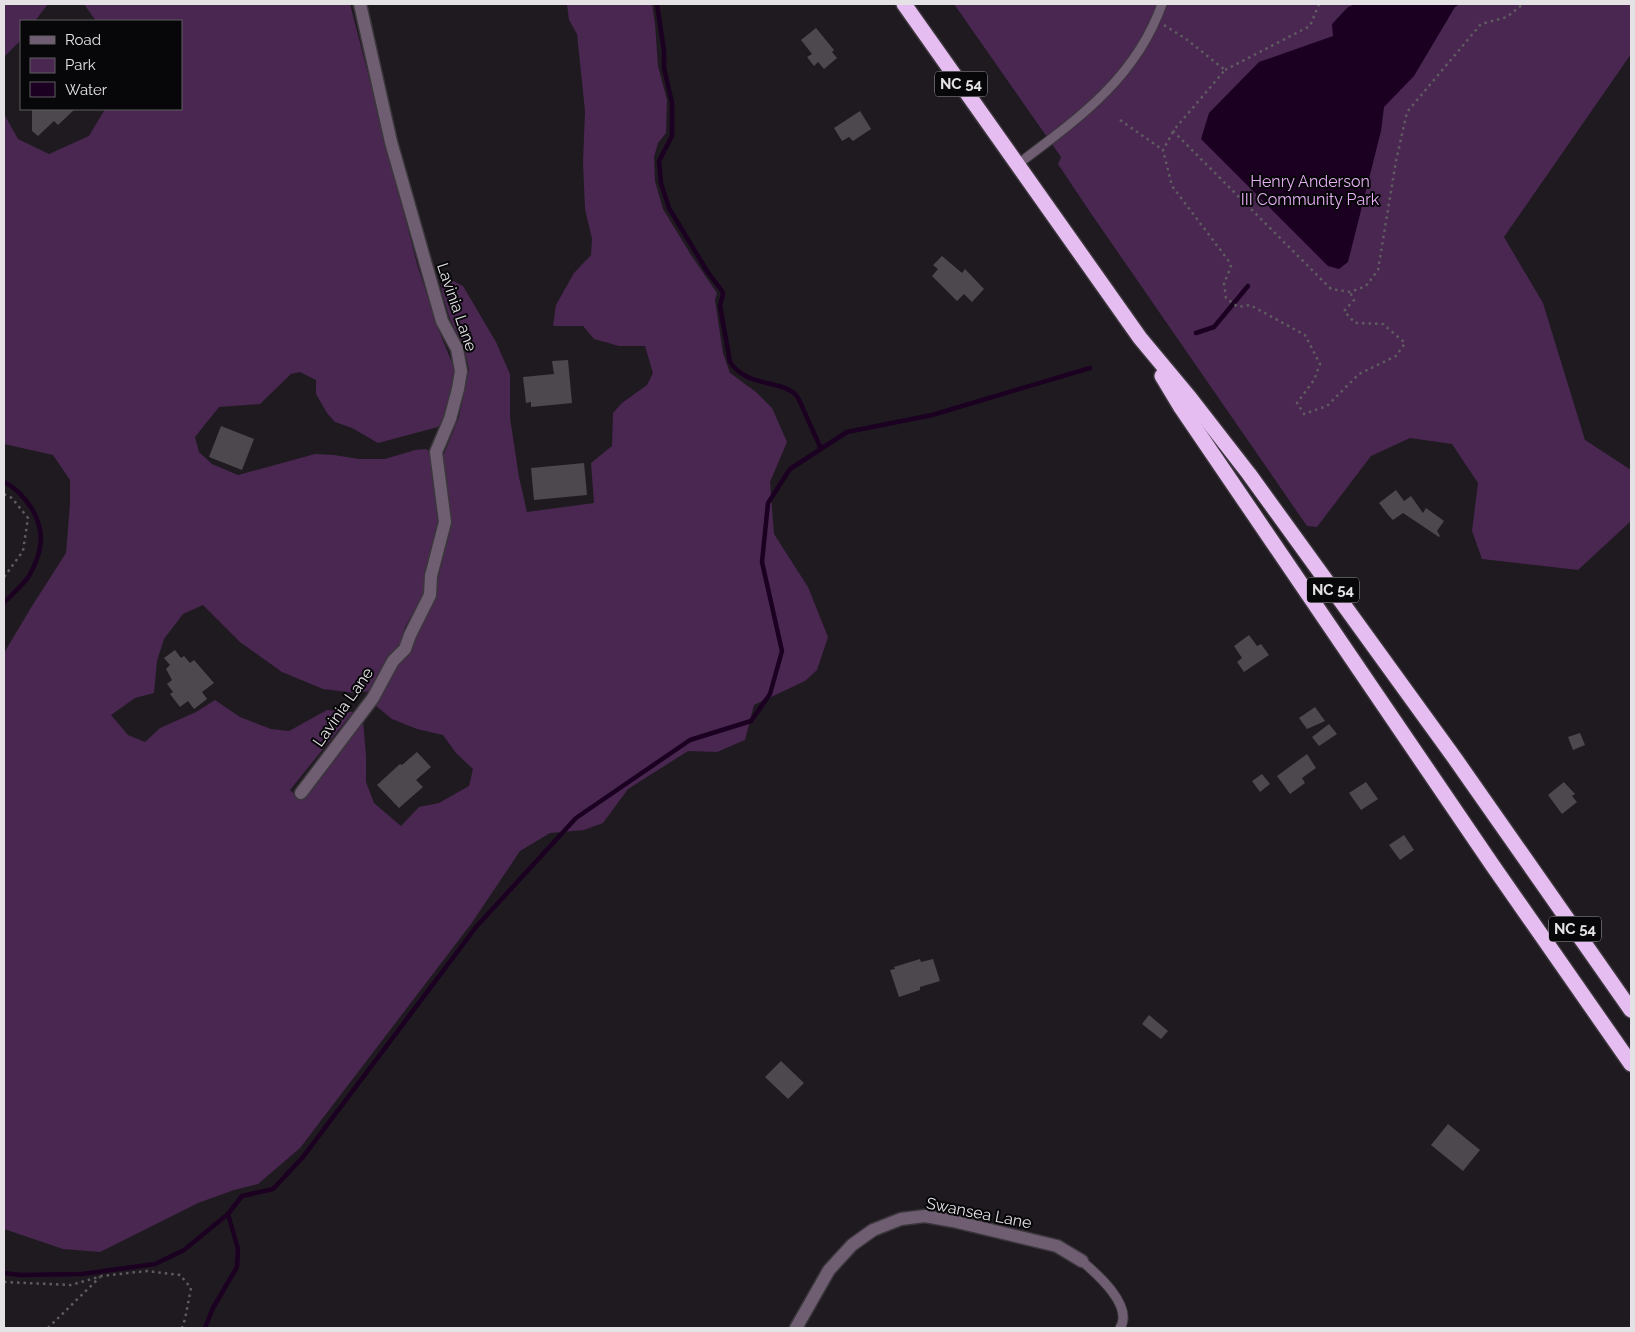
<svg xmlns="http://www.w3.org/2000/svg" width="1635" height="1332" font-family="Raleway,sans-serif">
<style>
.green{fill:#492751}
.water{fill:#1b0022}
.lines{fill:none;stroke-linecap:round;stroke-linejoin:round}
.stream{stroke:#1b0022;stroke-width:4.5}
.building{fill:#4d484e}
.lane-casing{stroke:#3b363c;stroke-width:11}
.street-casing{stroke:#3b363c;stroke-width:15}
.highway-casing{stroke:#3b363c;stroke-width:18}
.path{stroke:#605b61;stroke-width:2.5;stroke-dasharray:2.5 4;stroke-linecap:butt}
.lane{stroke:#6f5e72;stroke-width:9}
.street{stroke:#6f5e72;stroke-width:12}
.highway{stroke:#e6bdf0;stroke-width:15}
.labels{text-anchor:middle;dominant-baseline:central;stroke-width:4;stroke-linejoin:round;paint-order:stroke}
.shield{fill:#070608;stroke:#a2a0a3;stroke-width:1}
.shield-label{font-size:15px;font-weight:bold;fill:#e5e2e6}
.park-label{font-size:16px;fill:#e6aef4;stroke:#070608}
.street-label{font-size:16px;fill:#e5e2e6;stroke:#070608}
</style>
<rect width="100%" height="100%" fill="#1f1a20"/>
<!-- green -->
<g class="green">
<path d="M4 4H48L35 21H21V40L4 57Z"/>
<path d="M84 4H350L417 264 437 326 455 370 445 414 438 427 378 443 352 428 335 422 327 413 316 394V380L300 372 291 374 260 404 219 407 195 437 199 452 212 464 238 475 315 454 334 455 359 459H385L415 450 426 449 433 454 440 520 425 572 424 594 405 627 399 647 391 653 370 691 355 693 323 689 282 672 240 642 203 605 183 614 164 639 157 661 154 693 135 698 111 715 128 735 145 742 160 728 196 712 215 700 240 717 271 729 289 731 327 710 353 712 290 790 302 801 363 720 366 756V782L374 803 401 826 419 807 439 803 469 786 473 769 456 753 443 735 417 729 392 719 376 706 396 667 406 658 415 638 435 598 438 579 452 522 443 456 459 417 469 369 464 347 450 319 442 293 440 274 463 286 496 342 510 374V418L519 477 527 512 594 503 591 463 612 446 613 413 622 403 647 385 653 373 645 346H619L594 339 583 326H553L556 305 574 273 591 255 592 239 585 209 583 162 585 111 577 34 569 20 567 4H652L655 24 658 66 667 100 666 133 658 143 654 157 655 181 663 209 691 255 717 293 715 300 723 353 730 373 756 392 772 408 787 442 770 482 774 534 808 587 828 637 817 670 805 681 754 705 745 740 717 752 688 751 628 789 603 823 584 830 550 833 520 851 471 924 300 1148 258 1184 234 1190 198 1203 100 1252 63 1249 4 1229V653L32 606 66 553 70 504V480L53 455 4 444V114L18 139 49 154 89 136 105 109H181V21H96Z"/>
<path d="M954 4H1631V54L1504 237 1543 303 1585 440 1631 470V521L1578 570 1482 559 1472 531 1478 483 1452 444 1410 438 1371 456 1317 527 1307 526 1090 212 1058 164 1061 157Z"/>
</g>
<!-- water -->
<path class="water" d="M1356 4H1460L1455 7 1414 76 1384 107 1381 131 1348 262 1339 269 1328 266 1201 139 1209 113 1259 62 1333 36 1332 24 1348 7Z"/>
<g class="lines">
<!-- stream -->
<g class="stream">
<path d="M657 4 664 51V68L672 103V136L659 161 661 183 669 208 707 271 722 291 723 294 720 306 730 362C747 388 781 379 796 395 800 400 802 407 805 413 810 425 816 437 821 449"/>
<path d="M1196 333 1214 327 1248 286"/>
<path d="M4 482C15 487 26 499 32 509 46 532 42 553 29 576 24 584 14 592 8 599L4 602"/>
<path d="M4 1273 20 1275 82 1274 155 1264 184 1250 228 1214 242 1196 273 1189 303 1157 476 927 576 818 690 740 751 721 770 694 782 651 762 562 768 503 790 469 847 432 932 415 1090 368"/>
<path d="M205 1328 213 1308 237 1267 238 1249 228 1214"/>
</g>
</g>
<!-- building -->
<g class="building">
<path d="M816 28 834 50 832 52 837 58 824 69 818 62 814 66 807 57 812 54 801 40Z"/>
<path d="M32 109H75L58 125 54 121 38 136 32 131Z"/>
<path d="M860 111 871 129 853 141 849 137 842 141 834 128Z"/>
<path d="M942 256 962 273 965 269 984 289 972 302 964 294 957 301 932 276 938 269 933 265Z"/>
<path d="M568 360 572 403 531 407V402L526 403 523 377 554 374 552 361Z"/>
<path d="M221 426 254 439 242 470 209 457Z"/>
<path d="M584 463 587 495 534 500 531 468Z"/>
<path d="M1396 490 1404 501 1411 496 1423 513 1426 508 1444 521 1437 531 1440 536 1439 537 1403 513 1393 520 1389 516 1379 503Z"/>
<path d="M1249 635 1257 646 1261 644 1269 655 1244 672 1237 662 1242 658 1234 646Z"/>
<path d="M175 650 181 658 184 656 190 663 194 660 214 683 202 692 207 699 194 709 188 701 180 707 170 694 173 692 167 684 172 680 166 669 170 665 164 658Z"/>
<path d="M1315 707 1325 721 1307 729 1299 718Z"/>
<path d="M1329 724 1337 734 1319 746 1312 737Z"/>
<path d="M1580 733 1585 745 1573 750 1568 737Z"/>
<path d="M417 752 431 767 416 780 423 787 399 808 377 785 400 764 402 765Z"/>
<path d="M1307 754 1316 768 1302 778 1305 783 1290 794 1277 776Z"/>
<path d="M1262 774 1270 784 1260 792 1252 781Z"/>
<path d="M1366 782 1378 799 1361 810 1349 793Z"/>
<path d="M1564 782 1575 794 1572 796 1577 802 1562 814 1548 795Z"/>
<path d="M1404 835 1414 850 1400 860 1389 845Z"/>
<path d="M920 959 921 962 933 959 940 981 920 987V990L899 997 890 970 895 969 894 967Z"/>
<path d="M1149 1015 1168 1031 1161 1039 1142 1024Z"/>
<path d="M781 1061 804 1083 788 1099 765 1077Z"/>
<path d="M1448 1124 1480 1150 1463 1171 1431 1145Z"/>
</g>
<g class="lines">
<defs>
<g id="lane">
<path d="M1018 164C1078 119 1136 78 1162 4"/>
<path d="M1082 1261C1097 1274 1134 1306 1120 1328"/>
</g>
<g id="street">
<path d="M301 793 373 698 393 661 405 649 410 635 430 595 431 576 445 522 436 452 450 419 458 389 461 371 457 349 442 321 391 142 360 4"/>
<path d="M796 1328 829 1270 852 1245 873 1230 901 1219 925 1216 953 1221 1057 1246 1082 1261"/>
</g>
<g id="highway">
<path d="M904 4 1140 338 1190 398 1249 474 1456 760 1631 1010"/>
<path d="M1162 376 1180 406 1493 866 1631 1064"/>
</g>
</defs>
<!-- lane casing -->
<use href="#lane" class="lane-casing"/>
<!-- street casing -->
<use href="#street" class="street-casing"/>
<!-- highway casing -->
<use href="#highway" class="highway-casing"/>
<!-- path -->
<g class="path">
<path d="M1164 25 1186 39 1225 70 1173 131 1331 289 1350 292 1366 286 1378 270 1396 161 1407 112 1481 24 1507 17 1523 4"/>
<path d="M1225 70 1310 26 1319 4"/>
<path d="M1120 120 1163 150"/>
<path d="M1173 132 1163 150 1172 186 1228 260 1231 267 1224 283 1226 298 1238 307 1250 305 1305 335 1320 364 1314 380 1297 403 1304 414 1327 406 1359 374 1396 356 1405 343 1383 324 1355 323 1344 311 1354 300 1350 292"/>
<path d="M4 494 12 498 28 518 23 551 4 577"/>
<path d="M4 1282 71 1285 102 1276 147 1271 180 1275 191 1288 185 1319 182 1328"/>
<path d="M48 1328 100 1277"/>
</g>
<!-- lane -->
<use href="#lane" class="lane"/>
<!-- street -->
<use href="#street" class="street"/>
<!-- highway -->
<use href="#highway" class="highway"/>
</g>
<g class="labels">
<!-- shield labels -->
<g class="shield">
<rect x="935" y="71.5" width="52" height="25" rx="4"/>
<rect x="1307" y="577.5" width="52" height="25" rx="4"/>
<rect x="1549" y="916.5" width="52" height="25" rx="4"/>
</g>
<g class="shield-label">
<text x="961" y="84">NC 54</text>
<text x="1333" y="590">NC 54</text>
<text x="1575" y="929">NC 54</text>
</g>
<!-- park labels -->
<g class="park-label">
<text x="1310" y="181">Henry Anderson<tspan x="1310" dy="18">III Community Park</tspan></text>
</g>
<!-- street labels -->
<g class="street-label">
<text transform="translate(457 307) rotate(71)">Lavinia Lane</text>
<text transform="translate(343 707) rotate(-55)">Lavinia Lane</text>
<text transform="translate(979 1213) rotate(11)">Swansea Lane</text>
</g>
</g>
<!-- border -->
<rect width="1635" height="1332" fill="none" stroke="#e5e2e6" stroke-width="10"/>
<!-- legend -->
<rect x="20" y="20" width="162" height="90" fill="#070608" stroke="#605e61"/>
<rect x="30" y="36" width="25" height="8" fill="#6f5e72" stroke="#605e61"/>
<text x="65" y="45" font-size="15" fill="#e5e2e6">Road</text>
<rect x="30" y="58" width="25" height="15" fill="#492751" stroke="#605e61"/>
<text x="65" y="70" font-size="15" fill="#e5e2e6">Park</text>
<rect x="30" y="82" width="25" height="15" fill="#1b0022" stroke="#605e61"/>
<text x="65" y="95" font-size="15" fill="#e5e2e6">Water</text>
</svg>
